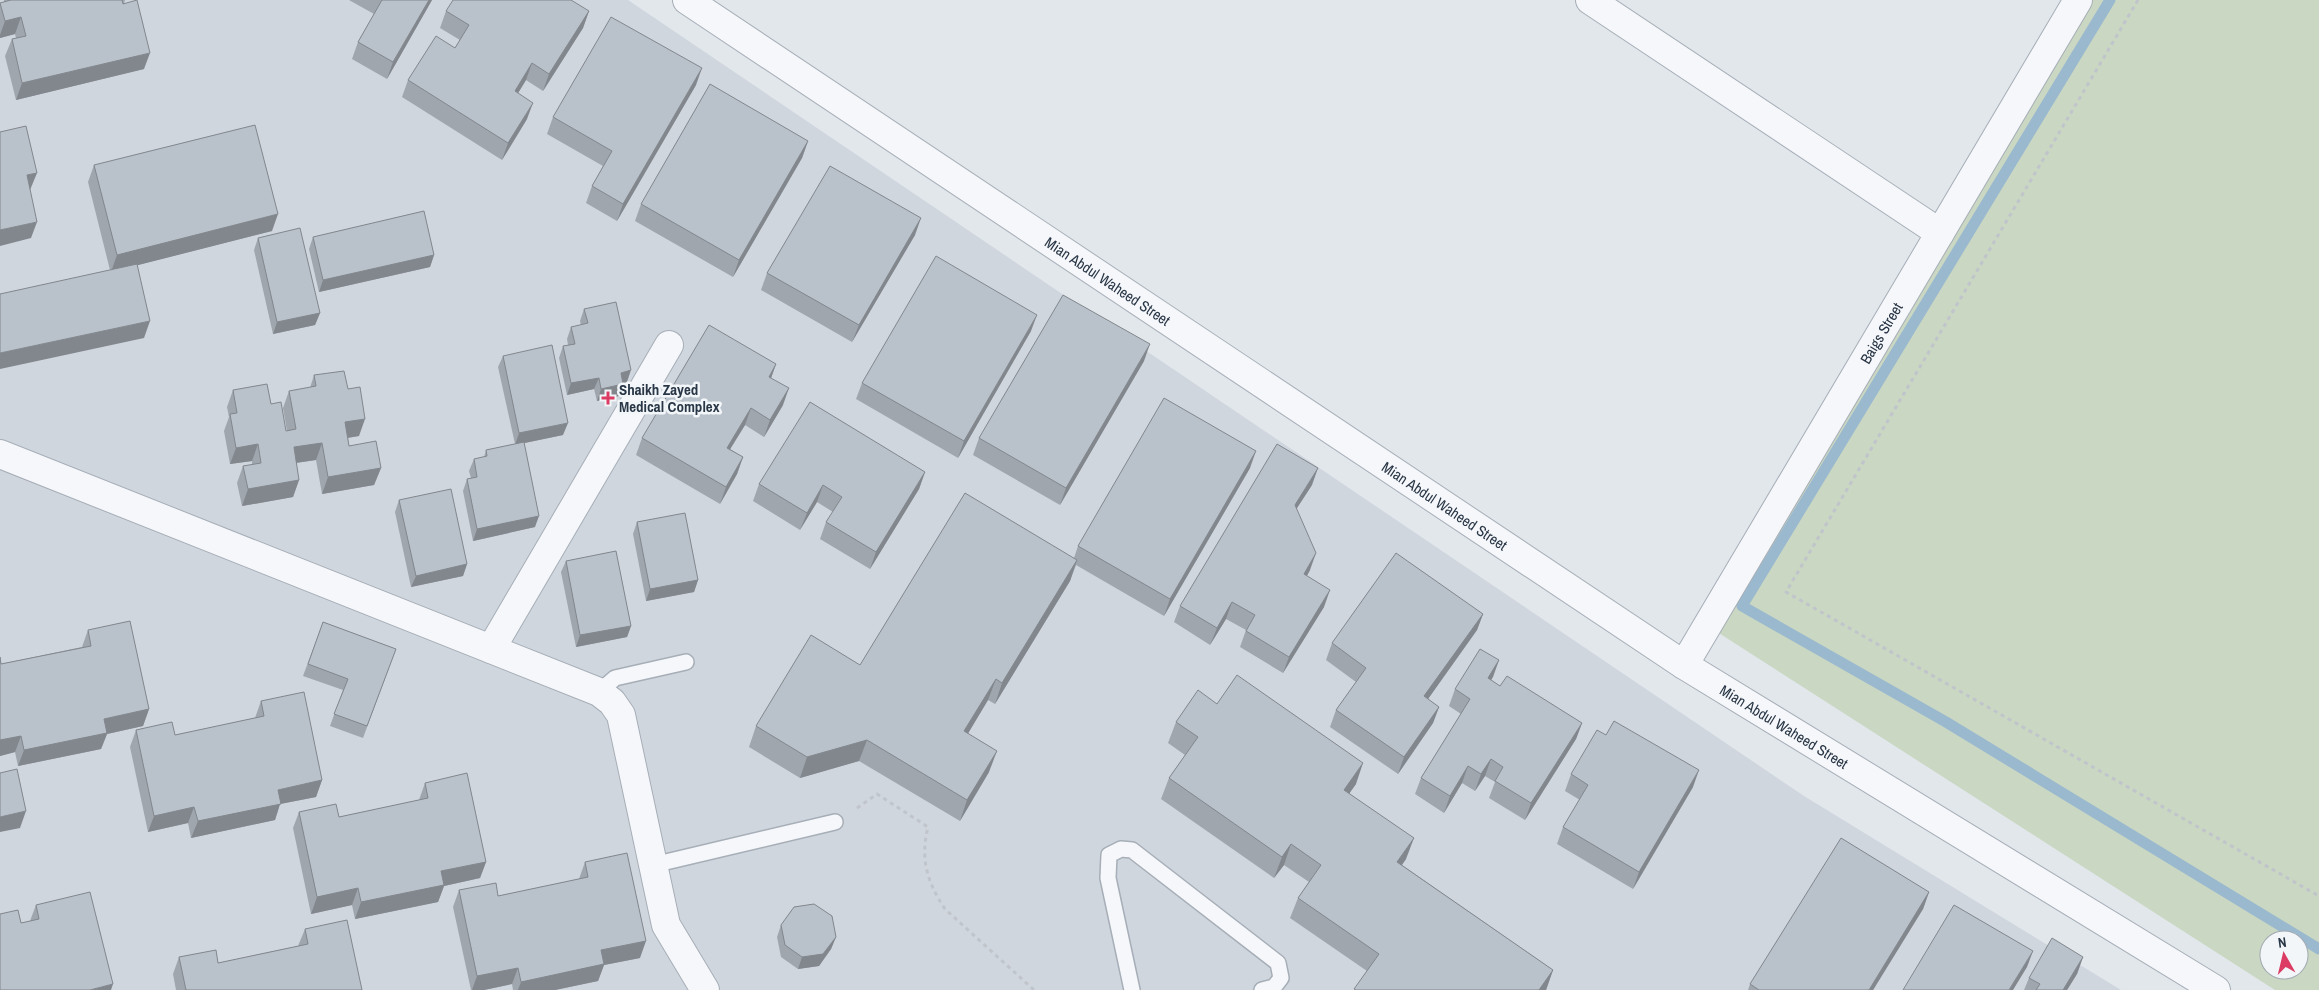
<svg xmlns="http://www.w3.org/2000/svg" width="2319" height="990" font-family="'Archivo Narrow',sans-serif">
<style>
.built{fill:#d0d6de}
.green{fill:#cad7c2;fill-rule:evenodd}
.lines{fill:none;stroke-linecap:round;stroke-linejoin:round}
.stream{stroke:#9ab9cf;stroke-width:11}
.service-casing{stroke:#a6aeb7;stroke-width:18}
.minor-casing{stroke:#a6aeb7;stroke-width:30}
.tertiary-casing{stroke:#a6aeb7;stroke-width:30}
.path{stroke:#c0c5cb;stroke-width:3;stroke-dasharray:4 4;stroke-linecap:butt}
.service{stroke:#f6f7fa;stroke-width:15}
.minor{stroke:#f6f7fa;stroke-width:28}
.tertiary{stroke:#f6f7fa;stroke-width:28}
.wall{fill:#9fa6ae}
.shaded-wall{fill:#82878d}
.building{fill:#b9c1ca;stroke:#82878d}
.poi-dot{fill:#dc3c63;stroke:#f2f6f9;stroke-width:2}
.labels{text-anchor:middle;dominant-baseline:central;stroke-width:5;stroke-linejoin:round;paint-order:stroke}
.street-label{font-size:15px;fill:#283646;stroke:#f2f6f9}
.poi-label{font-size:15px;font-weight:bold;fill:#283646;stroke:#f2f6f9;text-anchor:start}
</style>
<rect width="100%" height="100%" fill="#e2e7ec"/>
<!-- built -->
<path class="built" d="M0 0H628L1804 796 2121 990H0Z"/>
<!-- green -->
<path class="green" d="M2086 0H2319V990H2275L1711 628ZM2269 940H2299V970H2269Z"/>
<g class="lines">
<!-- stream -->
<path class="stream" d="M2110 0 1742 606 1946 722 2319 949"/>
<defs>
<g id="service">
<path d="M599 692 615 678 686 662"/>
<path d="M653 865 835 822"/>
<path d="M1132 990 1108 878 1109 855 1121 849 1132 850 1278 963 1281 978 1274 987 1262 990"/>
</g>
<g id="minor">
<path d="M1590 0 1940 233"/>
<path d="M0 454 599 692 612 702 621 715 666 925 705 990"/>
<path d="M491 649 669 345"/>
<path id="s1" d="M1684 665 2078 0"/>
</g>
<g id="tertiary">
<path id="s2" d="M687 0 1684 665 2216 990"/>
</g>
</defs>
<!-- service casing -->
<use href="#service" class="service-casing"/>
<!-- minor casing -->
<use href="#minor" class="minor-casing"/>
<!-- tertiary casing -->
<use href="#tertiary" class="tertiary-casing"/>
<!-- path -->
<g class="path">
<path d="M2138 0 1786 592 2319 896"/>
<path d="M857 808 877 794 928 827C920 859 927 882 945 909L1034 990"/>
</g>
<!-- service -->
<use href="#service" class="service"/>
<!-- minor -->
<use href="#minor" class="minor"/>
<!-- tertiary -->
<use href="#tertiary" class="tertiary"/>
</g>
<!-- wall -->
<g class="wall">
<path d="M4 0H125L124 4 144 69 16 100 5 56 12 39 16 38 15 34 0 38V3L4 2Z"/>
<path d="M349 0H432L387 79 352 59 358 42 374 14Z"/>
<path d="M446 11H589L583 28 543 91 526 80 518 93 527 119 502 160 402 97 408 80 455 48 460 40 440 28Z"/>
<path d="M696 85 617 221 586 203 592 186 603 166 547 134 553 117Z"/>
<path d="M808 141 802 158 733 277 635 221 641 204Z"/>
<path d="M94 165 272 231 137 265 144 338 110 270 88 182Z"/>
<path d="M915 235 852 342 761 290 767 273Z"/>
<path d="M313 237 434 255 430 267 319 292 309 249Z"/>
<path d="M258 238 320 313 315 325 273 334 254 250Z"/>
<path d="M584 309 627 382 623 383V384L619 396 597 401 594 389 567 395 559 358 563 346 568 345 567 339 571 327 581 325 580 321Z"/>
<path d="M1031 331 958 458 856 399 862 383Z"/>
<path d="M503 356 563 435 524 443 535 527 473 541 463 491 467 479 471 478 469 471 474 459 484 457 486 450 515 444 498 367Z"/>
<path d="M1144 361 1060 505 973 455 979 438Z"/>
<path d="M776 364 771 378 783 405 764 437 745 425 730 449 743 457 737 474 720 504 636 455 642 438Z"/>
<path d="M314 375 348 389 359 436 348 438 349 446 381 468 374 485 322 494 316 460 296 463 299 480 293 497 242 506 237 483 243 466 252 465V461L230 464 224 431 229 417 227 407 233 390 271 404 286 431H287L283 408 289 391 310 388Z"/>
<path d="M1250 468 1164 616 1076 565 1070 581 995 704 988 700 968 733 989 772 960 821 859 761 800 778 749 747 756 726 860 665 1074 558 1078 546Z"/>
<path d="M925 472 919 489 870 569 820 539 826 522 833 512 817 502 800 530 753 501 759 484Z"/>
<path d="M1312 485 1296 509 1310 570 1307 576 1324 607 1283 673 1240 647 1246 630 1226 619 1210 645 1174 622 1180 606Z"/>
<path d="M399 500 467 564 463 576 411 587 395 512Z"/>
<path d="M637 522 698 580 694 592 646 601 633 534Z"/>
<path d="M566 561 631 626 627 637 576 647 561 572Z"/>
<path d="M1483 614 1477 630 1428 699 1439 707 1433 723 1398 774 1330 727 1336 710 1356 682 1326 660 1332 643Z"/>
<path d="M323 622 396 649 363 738 330 726 343 690 303 676Z"/>
<path d="M88 630 149 709 143 726 107 734 101 749 18 766 15 752 0 756V657L1 664 82 647Z"/>
<path d="M1499 660 1491 680 1500 686 1582 723 1576 739 1525 820 1489 798 1495 782 1485 776 1475 791 1462 783 1444 813 1415 794 1421 778 1461 714 1449 706 1455 689Z"/>
<path d="M261 701 322 780 316 797 280 804 275 820 191 838 188 823 148 832 130 747 136 730 175 735 255 718Z"/>
<path d="M1217 704 1356 784 1349 793 1406 859 1402 865 1553 970 1546 990H1354L1367 971 1290 918 1298 898 1309 882 1284 865 1274 878 1161 799 1169 778 1185 755 1168 743 1176 722Z"/>
<path d="M1606 735 1693 787 1633 889 1557 844 1563 827 1580 800 1565 791 1571 774Z"/>
<path d="M425 783 486 862 480 878 444 886 438 902 355 919 352 905 311 914 293 828 299 812 339 817 419 800Z"/>
<path d="M585 862 640 958 604 965 598 981 555 990H513L512 984 484 990H471L453 907 459 890 498 896 579 879Z"/>
<path d="M1929 892 1923 909 1873 990H1748L1750 984Z"/>
<path d="M36 905 111 990 21 923 30 921Z"/>
<path d="M781 925 836 937 831 949 819 966 798 969 781 957 777 937Z"/>
<path d="M305 929 362 990H176L173 974 179 957 218 963 298 946Z"/>
<path d="M2083 957 2077 974 2067 990H2024L2029 978Z"/>
</g>
<!-- shaded-wall -->
<g class="shaded-wall">
<path d="M429 0H432L387 79 393 62Z"/>
<path d="M589 11 583 28 543 91 549 74Z"/>
<path d="M21 17 15 34 0 38V35L5 21Z"/>
<path d="M150 53 144 69 16 100 22 83Z"/>
<path d="M532 63 526 80 509 108 515 91Z"/>
<path d="M702 68 696 85 617 221 623 204Z"/>
<path d="M533 103 527 119 502 160 508 143Z"/>
<path d="M808 141 802 158 733 277 739 260Z"/>
<path d="M37 173 30 190 21 192 27 175Z"/>
<path d="M278 214 272 231 111 272 117 255Z"/>
<path d="M921 218 915 235 852 342 859 325Z"/>
<path d="M37 222 31 238 0 246V230Z"/>
<path d="M434 255 430 267 319 292 323 280Z"/>
<path d="M320 313 315 325 273 334 277 322Z"/>
<path d="M1037 315 1031 331 958 458 964 441Z"/>
<path d="M150 321 144 338 0 369V353Z"/>
<path d="M1150 344 1144 361 1060 505 1066 488Z"/>
<path d="M776 364 770 381 769 377Z"/>
<path d="M631 370 627 382 617 384 621 373Z"/>
<path d="M599 378 594 389 567 395 571 383Z"/>
<path d="M623 384 619 396 597 401 601 389Z"/>
<path d="M789 388 783 405 764 437 770 420Z"/>
<path d="M751 408 745 425 721 464 727 448Z"/>
<path d="M365 419 359 436 339 439 345 422Z"/>
<path d="M568 423 563 435 515 445 519 433Z"/>
<path d="M322 443 316 460 288 464 294 447Z"/>
<path d="M258 444 252 461 230 464 236 448Z"/>
<path d="M1256 451 1250 468 1164 616 1170 599Z"/>
<path d="M743 457 737 474 720 504 726 487Z"/>
<path d="M381 468 374 485 322 494 328 477Z"/>
<path d="M1318 468 1312 485 1288 522 1295 505Z"/>
<path d="M925 472 919 489 870 569 876 552Z"/>
<path d="M299 480 293 497 242 506 248 489Z"/>
<path d="M823 485 817 502 800 530 807 513Z"/>
<path d="M539 516 535 527 473 541 477 529Z"/>
<path d="M1316 553 1310 570 1298 591 1304 574Z"/>
<path d="M1077 560 1070 581 995 704 1002 683Z"/>
<path d="M467 564 463 576 411 587 416 576Z"/>
<path d="M698 580 694 592 646 601 650 589Z"/>
<path d="M1330 590 1324 607 1283 673 1289 657Z"/>
<path d="M1232 602 1226 619 1210 645 1217 628Z"/>
<path d="M1483 614 1477 630 1418 713 1424 696Z"/>
<path d="M631 626 627 637 576 647 580 635Z"/>
<path d="M1499 660 1493 677 1482 695 1488 678Z"/>
<path d="M996 679 988 700 957 752 964 731Z"/>
<path d="M1439 707 1433 723 1398 774 1404 757Z"/>
<path d="M149 709 143 726 107 734 101 749 18 766 24 750 104 719Z"/>
<path d="M1582 723 1576 739 1525 820 1531 803Z"/>
<path d="M21 736 15 752 0 756V740Z"/>
<path d="M867 740 859 761 800 778 807 757Z"/>
<path d="M997 751 989 772 960 821 967 800Z"/>
<path d="M1491 759 1485 776 1475 791 1481 774Z"/>
<path d="M1363 763 1356 784 1337 811 1344 790Z"/>
<path d="M1468 766 1462 783 1444 813 1450 796Z"/>
<path d="M1699 770 1693 787 1633 889 1639 872Z"/>
<path d="M322 780 316 797 280 804 275 820 191 838 198 821 278 790Z"/>
<path d="M194 807 188 823 148 832 154 816Z"/>
<path d="M26 811 20 828 0 832V817Z"/>
<path d="M1414 838 1406 859 1389 883 1397 862Z"/>
<path d="M1291 844 1284 865 1274 878 1282 857Z"/>
<path d="M486 862 480 878 444 886 438 902 355 919 361 902 441 871Z"/>
<path d="M358 888 352 905 311 914 317 897Z"/>
<path d="M1929 892 1923 909 1873 990H1869Z"/>
<path d="M836 937 831 949 819 966 798 969 802 957Z"/>
<path d="M646 941 640 958 604 965 598 981 555 990H518L521 982 601 950Z"/>
<path d="M2033 951 2027 967 2013 990H2009Z"/>
<path d="M2083 957 2077 974 2067 990H2063Z"/>
<path d="M518 968 512 984 484 990H472L477 976Z"/>
<path d="M1553 970 1546 990H1539Z"/>
<path d="M113 984 111 990H90Z"/>
</g>
<!-- building -->
<g class="building">
<path d="M11 0H122L123 4 137 0 150 53 22 83 12 39 26 36 21 17 5 21 0 3Z"/>
<path d="M382 0H429L393 62 358 42Z"/>
<path d="M453 0H571L589 11 549 74 532 63 515 91 533 103 508 143 408 80 436 36 455 48 469 25 446 11Z"/>
<path d="M611 17 702 68 623 204 592 186 612 151 553 117Z"/>
<path d="M710 84 808 141 739 260 641 204Z"/>
<path d="M255 125 278 214 117 255 94 165Z"/>
<path d="M26 126 37 173 27 175 37 222 0 230V132Z"/>
<path d="M830 166 921 218 859 325 767 273Z"/>
<path d="M424 211 434 255 323 280 313 237Z"/>
<path d="M300 228 320 313 277 322 258 238Z"/>
<path d="M936 256 1037 315 964 441 862 383Z"/>
<path d="M137 264 150 321 0 353V294Z"/>
<path d="M1063 295 1150 344 1066 488 979 438Z"/>
<path d="M616 302 631 370 621 373 623 384 601 389 599 378 571 383 563 346 575 344 571 327 588 323 584 309Z"/>
<path d="M709 325 776 364 769 377 789 388 770 420 751 408 727 448 743 457 726 487 642 438Z"/>
<path d="M552 345 568 423 519 433 503 356Z"/>
<path d="M344 371 348 389 360 387 365 419 345 422 349 446 376 441 381 468 328 477 322 443 294 447 299 480 248 489 243 466 261 463 258 444 236 448 230 414 237 413 233 390 267 384 271 404 281 402 286 431 296 429 289 391 316 386 314 375Z"/>
<path d="M1164 398 1256 451 1170 599 1078 546Z"/>
<path d="M810 402 925 472 876 552 826 522 842 497 823 485 807 513 759 484Z"/>
<path d="M524 442 539 516 477 529 467 479 477 477 474 459 487 456 486 450Z"/>
<path d="M1277 444 1318 468 1295 505 1316 553 1304 574 1330 590 1289 657 1246 631 1255 615 1232 602 1217 628 1180 606Z"/>
<path d="M451 489 467 564 416 576 399 500Z"/>
<path d="M965 493 1077 560 1002 683 996 679 964 731 997 751 967 800 867 740 807 757 756 726 811 635 860 665Z"/>
<path d="M685 513 698 580 650 589 637 522Z"/>
<path d="M616 551 631 626 580 635 566 561Z"/>
<path d="M1396 553 1483 614 1424 696 1439 707 1404 757 1336 710 1366 668 1332 643Z"/>
<path d="M130 621 149 709 104 719 107 733 24 750 21 736 0 740V657L1 664 91 646 88 630Z"/>
<path d="M323 622 396 649 367 726 334 714 348 679 308 664Z"/>
<path d="M1480 649 1499 660 1488 678 1500 686 1507 676 1582 723 1531 803 1495 781 1503 767 1491 759 1481 774 1468 766 1450 796 1421 778 1470 699 1455 689Z"/>
<path d="M1237 675 1363 763 1344 790 1414 838 1397 862 1553 970 1539 990H1356L1354 989 1379 954 1298 898 1321 865 1291 844 1282 857 1169 778 1198 737 1176 722 1198 690 1217 704Z"/>
<path d="M304 692 322 780 278 790 281 804 198 821 194 807 154 816 136 730 172 722 175 735 264 716 261 701Z"/>
<path d="M1614 721 1699 770 1639 872 1563 827 1588 785 1571 774 1597 730 1606 735Z"/>
<path d="M17 769 26 811 0 817V773Z"/>
<path d="M467 773 486 862 441 871 444 885 361 902 358 888 317 897 299 812 336 804 339 817 428 798 425 783Z"/>
<path d="M1841 838 1929 892 1869 990H1759L1750 984Z"/>
<path d="M627 853 646 941 601 950 604 964 521 982 518 968 477 976 459 890 496 883 498 896 588 877 585 862Z"/>
<path d="M90 892 113 984 90 990H0V914L18 910 21 923 39 919 36 905Z"/>
<path d="M814 904 832 916 836 937 823 954 802 957 785 945 781 925 794 907Z"/>
<path d="M1954 905 2033 951 2009 990H1903Z"/>
<path d="M347 920 362 990H186L179 957 216 950 218 963 308 944 305 929Z"/>
<path d="M2052 938 2083 957 2063 990H2036L2040 984 2029 978Z"/>
</g>
<!-- markers -->
<path class="poi-dot" d="M605.5 390.5h5v5h5v5h-5v5h-5v-5h-5v-5h5z"/>
<g class="labels">
<!-- street labels -->
<g class="street-label">
<text stroke="none"><textPath href="#s2" startOffset="506">Mian Abdul Waheed Street</textPath></text>
<text stroke="none"><textPath href="#s1" startOffset="386">Baigs Street</textPath></text>
<text stroke="none"><textPath href="#s2" startOffset="911">Mian Abdul Waheed Street</textPath></text>
<text stroke="none"><textPath href="#s2" startOffset="1316">Mian Abdul Waheed Street</textPath></text>
</g>
<!-- poi labels -->
<g class="poi-label">
<text x="619" y="389">Shaikh Zayed<tspan x="619" dy="17">Medical Complex</tspan></text>
</g>
</g>
<!-- north arrow -->
<g transform="translate(2284 955) rotate(352)"><circle r="24" fill="#f2f6f9" stroke="#a1a9b1"/>
<path d="M0-4L9 19L0 12L-9 19Z" fill="#dc3c63"/>
<text y="-8" font-size="14" font-weight="bold" text-anchor="middle" fill="#283646">N</text>
</g>
</svg>
